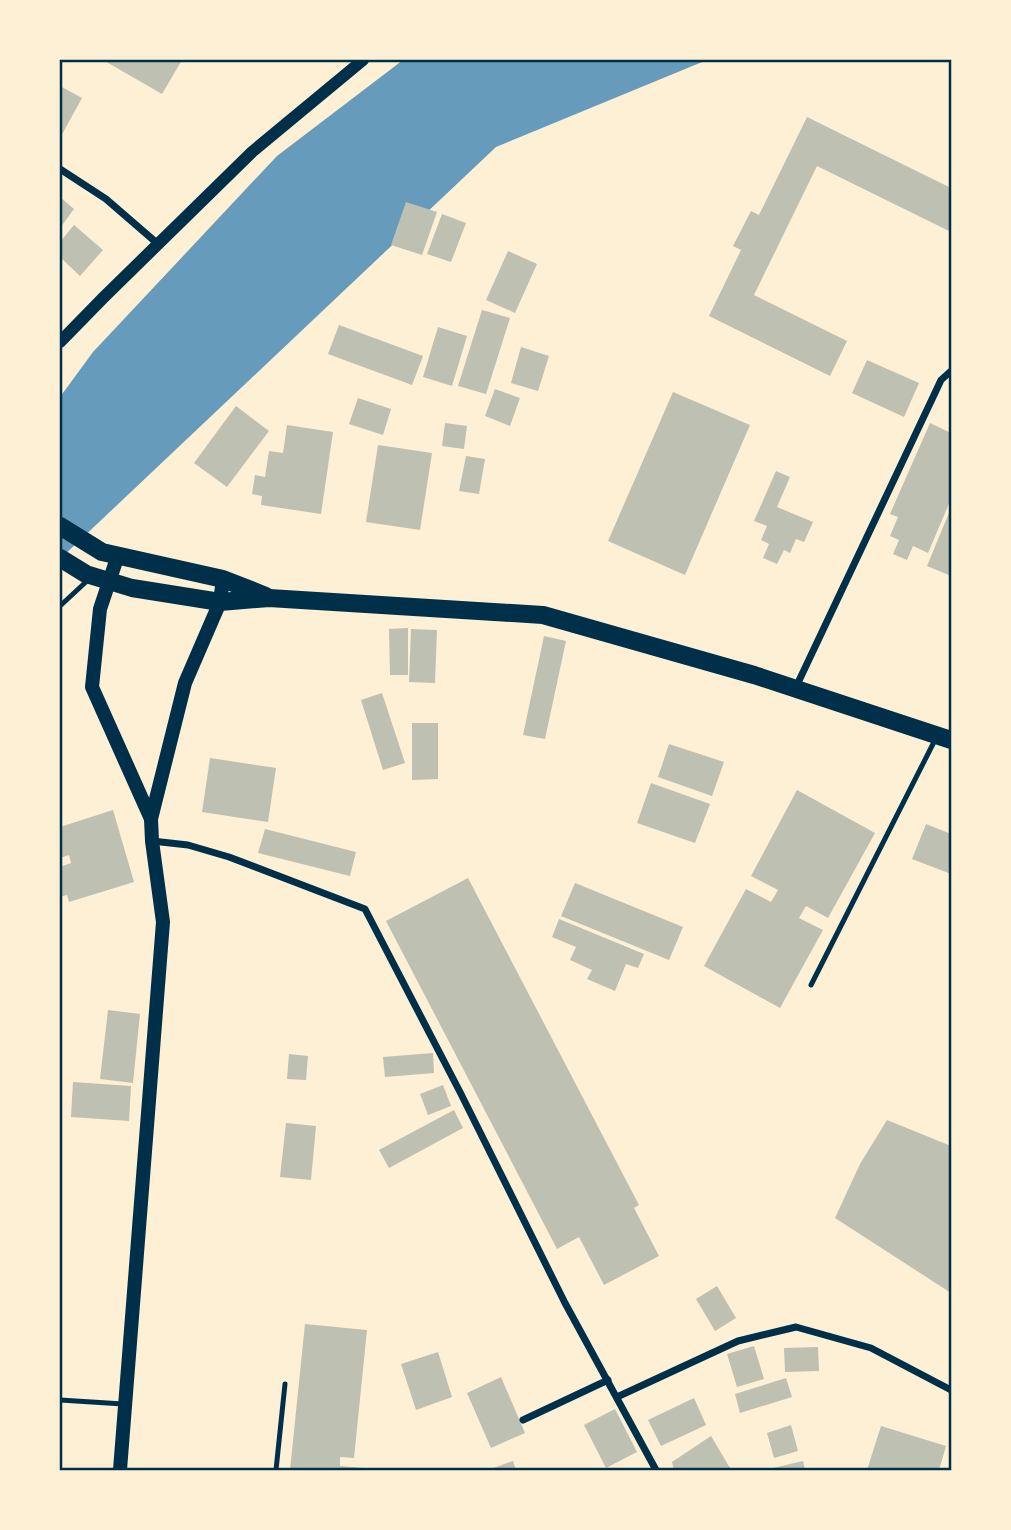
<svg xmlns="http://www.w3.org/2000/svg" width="1011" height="1530" font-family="Rubik,sans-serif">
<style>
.water{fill:#669bbc}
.building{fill:#bec0b2}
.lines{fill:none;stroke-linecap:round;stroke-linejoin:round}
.service{stroke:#003049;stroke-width:5}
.minor{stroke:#003049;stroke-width:7}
.tertiary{stroke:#003049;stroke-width:12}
.secondary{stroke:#003049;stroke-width:14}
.primary{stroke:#003049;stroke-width:18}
.neatline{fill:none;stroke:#003049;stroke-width:2.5}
</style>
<rect width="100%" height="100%" fill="#fdf0d5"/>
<!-- water -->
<path class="water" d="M403 60H707L496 147 60 559V397L93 352 277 156Z"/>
<!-- building -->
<g class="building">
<path d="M103 60H182L162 94Z"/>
<path d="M60 86 82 98 60 138Z"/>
<path d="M807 117 951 188V232L817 166 754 295 847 341 830 376 709 316 741 250 733 246 751 211 759 215Z"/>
<path d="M60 197 74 209 60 228Z"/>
<path d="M406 202 437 212 422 255 391 245Z"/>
<path d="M442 214 466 223 451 262 427 254Z"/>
<path d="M74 225 103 250 80 276 60 257V242Z"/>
<path d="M508 251 537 264 515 313 486 300Z"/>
<path d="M482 310 510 318 486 394 458 386Z"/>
<path d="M339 325 423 356 412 385 328 354Z"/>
<path d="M438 327 467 336 452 386 423 377Z"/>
<path d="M521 347 549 356 538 391 511 383Z"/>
<path d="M867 360 919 383 904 417 852 393Z"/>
<path d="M495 389 520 398 510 426 485 416Z"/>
<path d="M673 392 750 425 685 575 608 541Z"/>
<path d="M358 398 391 409 383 435 349 424Z"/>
<path d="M236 406 269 431 227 487 194 463Z"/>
<path d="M445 423 467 426 464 449 442 446Z"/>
<path d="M930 423 951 433V499L928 553 913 546 907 560 893 554 899 540 890 536 898 517 890 514Z"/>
<path d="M287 425 333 432 321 514 261 505 262 496 252 494 255 475 265 477 269 451 283 453Z"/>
<path d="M378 445 432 453 420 530 366 522Z"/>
<path d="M466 456 485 459 479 494 459 491Z"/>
<path d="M776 471 790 477 777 507 813 522 804 542 796 539 790 553 784 550 777 564 763 558 769 544 761 540 767 526 754 521Z"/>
<path d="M951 508V576L927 566Z"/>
<path d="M408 628V675H390L389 629Z"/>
<path d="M411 629 437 630 435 683 409 682Z"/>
<path d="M544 636 566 641 545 739 523 735Z"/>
<path d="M382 693 405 763 383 770 361 700Z"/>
<path d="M412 723H438V779L412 780Z"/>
<path d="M669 744 724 762 712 796 658 777Z"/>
<path d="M210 758 276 768 268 822 202 812Z"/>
<path d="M651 783 710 804 695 843 637 823Z"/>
<path d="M797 790 875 833 828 918 806 906 799 918 823 930 780 1008 704 966 746 889 771 902 778 890 751 876Z"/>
<path d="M113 810 134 882 69 902 67 895 60 897V867L71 863 69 855 60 858V827Z"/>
<path d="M926 824 951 834V874L912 859Z"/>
<path d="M265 829 356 852 350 876 258 853Z"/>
<path d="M468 878 639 1205 634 1208 659 1256 604 1285 579 1237 557 1249 386 921Z"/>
<path d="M575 883 683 927 669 960 561 916Z"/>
<path d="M559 919 644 954 638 968 626 964 615 991 587 979 592 970 570 960 576 947 552 937Z"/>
<path d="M108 1010 140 1014 133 1083 100 1079Z"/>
<path d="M433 1053 434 1073 385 1077 383 1057Z"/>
<path d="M289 1054 308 1056 306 1080 287 1079Z"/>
<path d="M73 1082 131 1086 129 1121 71 1117Z"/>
<path d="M443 1085 451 1106 428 1115 420 1094Z"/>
<path d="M454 1110 463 1128 389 1168 379 1150Z"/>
<path d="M887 1120 951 1146V1293L835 1218 860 1164Z"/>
<path d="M286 1123 316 1126 311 1180 280 1177Z"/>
<path d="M717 1286 736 1318 715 1331 696 1299Z"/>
<path d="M305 1324 367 1330 354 1458 340 1457V1466L364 1468V1470H290Z"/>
<path d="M754 1346 764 1379 737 1387 727 1354Z"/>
<path d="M818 1347 819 1371 785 1372 784 1348Z"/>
<path d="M438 1352 452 1397 416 1410 401 1364Z"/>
<path d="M501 1377 525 1433 491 1448 467 1393Z"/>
<path d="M786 1378 792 1397 740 1413 735 1394Z"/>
<path d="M694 1398 706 1425 661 1446 648 1420Z"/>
<path d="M615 1409 637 1452 606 1468 584 1425Z"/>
<path d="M791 1425 798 1451 774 1458 767 1433Z"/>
<path d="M881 1426 946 1446 939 1470H867Z"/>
<path d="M711 1436 730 1468 726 1470H674L672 1462Z"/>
<path d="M513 1461 516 1470H488Z"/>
<path d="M803 1461 805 1470H773V1468Z"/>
</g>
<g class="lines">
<!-- service -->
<g class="service">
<path d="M60 606 88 580"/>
<path d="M811 985 936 738"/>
<path d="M60 1400 123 1404"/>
<path d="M276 1470 285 1384"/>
</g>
<!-- minor -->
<g class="minor">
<path d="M60 169 106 199 158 244"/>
<path d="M796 687 934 395 941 380 951 371"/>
<path d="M152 841 188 845 229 857 365 909 460 1092 565 1303 656 1470"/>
<path d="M617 1397 738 1341 796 1327 871 1348 951 1390"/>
<path d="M523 1420 608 1380"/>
</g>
<!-- tertiary -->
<path class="tertiary" d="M60 342 104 297 252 152 363 60"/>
<!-- secondary -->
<g class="secondary">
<path d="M118 555 100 609 92 687 151 819"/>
<path d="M120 1470 163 922 152 841 151 819 185 683 220 602 223 579"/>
</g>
<!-- primary -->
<g class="primary">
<path d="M60 526 102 552 223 579 266 596"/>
<path d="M60 558 86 574 132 588 220 602 269 598 543 615 754 675 951 740"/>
</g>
</g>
<!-- border -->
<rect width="1011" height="1530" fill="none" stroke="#fdf0d5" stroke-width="122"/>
<rect x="61" y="61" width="889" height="1408" class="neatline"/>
</svg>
